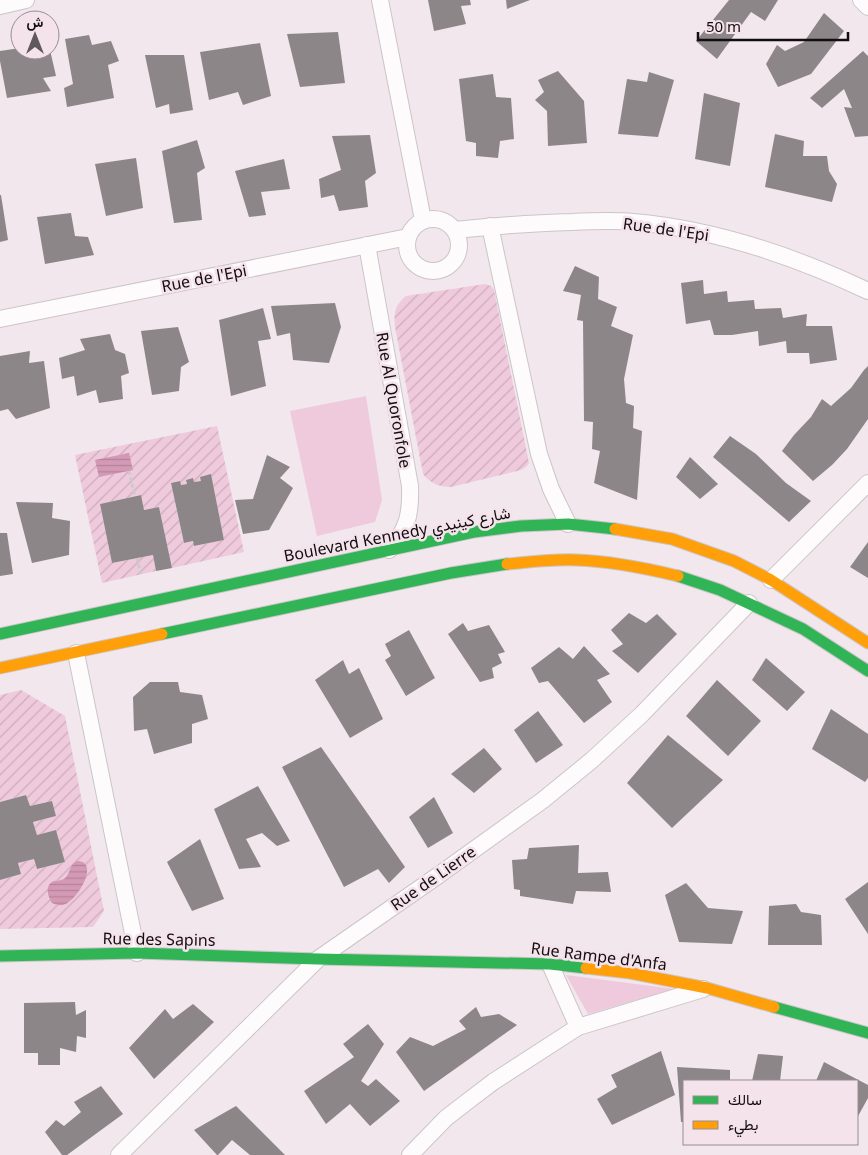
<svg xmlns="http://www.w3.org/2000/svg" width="868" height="1155" font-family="'Noto Sans',Vazirmatn,sans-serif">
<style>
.grass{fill:#efcadc}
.garden{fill:url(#garden-furrows);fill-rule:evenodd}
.water{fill:url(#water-rules)}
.building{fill:#8d8689}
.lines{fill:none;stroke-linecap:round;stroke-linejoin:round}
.street-casing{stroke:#ccc5c8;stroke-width:18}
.fast-casing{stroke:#ccc5c8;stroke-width:13}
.slow-casing{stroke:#ccc5c8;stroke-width:13}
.path{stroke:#cdcacc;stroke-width:3;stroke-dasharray:4 2.5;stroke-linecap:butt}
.street{stroke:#fdfbfc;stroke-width:16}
.fast{stroke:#30b455;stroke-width:11}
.slow{stroke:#ff9f0a;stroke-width:11}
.labels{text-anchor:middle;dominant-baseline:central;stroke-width:5;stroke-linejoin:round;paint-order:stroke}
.street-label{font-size:16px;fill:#120d0f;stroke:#f5e3eb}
</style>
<defs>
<pattern id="garden-furrows" width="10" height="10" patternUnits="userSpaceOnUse" patternTransform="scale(1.25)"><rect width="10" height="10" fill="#efcadc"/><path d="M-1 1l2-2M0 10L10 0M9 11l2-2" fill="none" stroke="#ccacbc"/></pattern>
<pattern id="water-rules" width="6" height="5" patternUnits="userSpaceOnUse" patternTransform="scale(1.25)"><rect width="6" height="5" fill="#d399b5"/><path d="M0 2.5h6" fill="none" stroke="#b4839a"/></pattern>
</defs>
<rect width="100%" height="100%" fill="#f1e7ec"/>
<!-- grass -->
<g class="grass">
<path d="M366 396 382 500 375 522 317 536 290 411Z"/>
<path d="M566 975 675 989 588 1014Z"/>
</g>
<!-- garden -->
<g class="garden">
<path d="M485 284 491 286 494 290 529 463 526 467 521 470 451 487C439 487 430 483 423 474L395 327C394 313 394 306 406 296Z"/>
<path d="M217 426 244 552 172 568 159 507 144 510 140 495 100 504 112 563 153 555 156 571 102 583 75 455ZM211 475 224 540 195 546 193 541 184 543 171 483 179 481 181 485 187 484 186 480 193 478 194 482 201 481V477Z"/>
<path d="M21 690 65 716 104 911 93 927 0 929V880L21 874 18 863 34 859 37 869 65 862 56 830 37 835 33 822 56 816 52 801 30 806 26 795 0 802V695ZM70 871 57 905 49 898 48 888 54 881 63 880 66 877Z"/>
</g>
<!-- water -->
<g class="water">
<path d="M129 453 133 470 99 477 95 460Z"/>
<path d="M77 861C101 861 77 902 63 905 59 906 55 904 52 903 48 897 44 885 54 881 58 880 62 881 65 878 71 872 69 865 77 861Z"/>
</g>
<!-- building -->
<g class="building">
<path d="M428 0H470L471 5 461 6 466 24 434 31Z"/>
<path d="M506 0H530L507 9Z"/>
<path d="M729 0H778L765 21 751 12 717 59 696 41Z"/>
<path d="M824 13 844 31 811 74 778 87 766 64 777 45 785 51 804 42Z"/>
<path d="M41 17 42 20H26V19Z"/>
<path d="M338 32 345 83 300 87 287 34Z"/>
<path d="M89 35 92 45 111 41 119 61 108 65 114 98 67 107 64 88 73 84 65 39Z"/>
<path d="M260 43 271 96 243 105 238 92 209 100 200 52Z"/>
<path d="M20 48V50H50L56 76 43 78 51 91 7 98 0 61V51Z"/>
<path d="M863 51 868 56V136L855 137 844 107 852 108 844 89 822 108 810 98Z"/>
<path d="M145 55H184L193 110 170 114 169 104 156 108Z"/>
<path d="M558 71 584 101 587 143 548 146 547 111 535 100 544 92 538 80Z"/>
<path d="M649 72 674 80 658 137 618 134 627 79 647 82Z"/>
<path d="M493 74 496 97 511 98 514 139 500 141 498 158 476 156V143L466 141 459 79Z"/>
<path d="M704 93 740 103 730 166 695 159Z"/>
<path d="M775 134 804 141 803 156H827L829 171 837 184 832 202 765 187Z"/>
<path d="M370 135 376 173 365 181 368 207 339 211 334 195 321 198 319 179 341 170 332 136Z"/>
<path d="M197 140 205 168 197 173 202 220 174 223 162 151Z"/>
<path d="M136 158 143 208 106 216 95 164Z"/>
<path d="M284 159 290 189 261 192 266 215 249 217 235 171Z"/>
<path d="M0 195H1L8 240 0 242Z"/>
<path d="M71 213 75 236 88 237 94 255 45 264 37 217Z"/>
<path d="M575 266 599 277 598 299 617 307 611 326 633 335 624 379 626 403 634 406 633 428 642 431 637 500 594 483 600 451 592 449 593 422 584 421 583 321 577 320 581 295 563 291Z"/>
<path d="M703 280 704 294 727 291 728 302 754 300 755 309 781 308 783 318 807 314 806 326H832L837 360 810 364 809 353H787L786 341 759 346 758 331 732 335H714L710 320 686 324 681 283Z"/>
<path d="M335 303 341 327 329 363 293 360 290 333 277 336 271 306Z"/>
<path d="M263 308 271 339 258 341 266 386 231 396 219 320Z"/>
<path d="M178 327 189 362 181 367 179 391 152 395 141 331Z"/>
<path d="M110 334 115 350 125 354 129 373 121 376 123 399 99 403 96 390 77 396 74 376 62 379 59 358 85 350 80 339Z"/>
<path d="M30 351 29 363 44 361 50 408 16 419 8 409 0 411V356Z"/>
<path d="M868 366V419L847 449 832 465 813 481 782 451 794 435 811 417 822 399 831 406 851 388 864 370Z"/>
<path d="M730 436 756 454 786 483 811 501 789 522 713 457Z"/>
<path d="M267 455 290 467 280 478 293 488 269 530 243 534 235 500 253 499Z"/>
<path d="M690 457 718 484 700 499 676 477Z"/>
<path d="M211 474 224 540 194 546 193 541 184 543 171 483 180 481 181 485 187 484 186 480 193 478 194 482 201 481 200 477Z"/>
<path d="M141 495 144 510 159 507 172 568 156 571 153 555 112 563 100 504Z"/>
<path d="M16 502 53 503 52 518 70 521 69 555 32 563Z"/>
<path d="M0 533H7L13 574 0 576Z"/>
<path d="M868 542V578L850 567Z"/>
<path d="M629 613 646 623 657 614 677 634 638 673 612 651 623 644 611 630Z"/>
<path d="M463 623 468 631 489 625 505 652 498 654 502 663 492 668 494 678 480 682 448 634Z"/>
<path d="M409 630 435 678 406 696 385 660 391 656 385 644Z"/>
<path d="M584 646 610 674 597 680 612 702 584 723 548 681 539 683 531 668 559 647 573 659Z"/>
<path d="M766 658 805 692 787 711 752 680Z"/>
<path d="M343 660 349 674 359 668 383 719 350 738 315 680Z"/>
<path d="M717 680 761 721 728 756 686 716Z"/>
<path d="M150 682H178L180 692 202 695 208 719 192 724V743L154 754 147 729 134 731 133 697Z"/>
<path d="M831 709 868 734V778L865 782 812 749Z"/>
<path d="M538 711 563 745 536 763 514 730Z"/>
<path d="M668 735 723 780 672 828 627 783Z"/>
<path d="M321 747 405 867 389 883 378 869 344 887 282 767Z"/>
<path d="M484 748 502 769 474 793 451 774Z"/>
<path d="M258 786 290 841 277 846 262 833 246 839 261 867 239 869 214 809Z"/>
<path d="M26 795 30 806 52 801 56 816 33 822 37 835 56 830 65 862 37 869 34 859 18 863 21 874 0 880V802Z"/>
<path d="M434 797 453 833 428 848 409 817Z"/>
<path d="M200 839 224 899 192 911 167 862Z"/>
<path d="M579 845 578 873 608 872 611 892 576 891 573 904 520 896V890L514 889 512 860 527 859 529 848Z"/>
<path d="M868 882V934L845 899Z"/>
<path d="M686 883 708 908 743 911 732 944 679 942 665 895Z"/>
<path d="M796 904 801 912 821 915 822 945H768L769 906Z"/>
<path d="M75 1002 76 1015 86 1010V1038L77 1036 76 1052 60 1048V1065H38V1053H24V1003Z"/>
<path d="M193 1004 214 1022 154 1079 129 1048 165 1009 173 1019Z"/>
<path d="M476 1007 481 1017 499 1014 517 1025 424 1091 396 1052 410 1037 433 1046 466 1029 459 1021Z"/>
<path d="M368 1024 384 1044 361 1081 368 1086 376 1079 400 1101 370 1126 350 1104 326 1124 304 1091 354 1057 343 1044Z"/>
<path d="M661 1051 675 1095 612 1125 597 1099 617 1087 611 1075Z"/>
<path d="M758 1054 783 1056 780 1081H752Z"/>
<path d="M824 1062 868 1085V1098L857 1118V1081H816Z"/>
<path d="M677 1067 730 1070V1081H684V1122H681Z"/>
<path d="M101 1086 123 1114 67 1155H62L45 1132 56 1120 64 1126 81 1112 74 1102Z"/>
<path d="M236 1106 285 1155H250L232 1140 218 1155H217L194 1130Z"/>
</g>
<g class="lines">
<defs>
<g id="street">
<path d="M380 0 423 220"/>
<path d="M861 0 868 7"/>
<path d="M0 6 26 0"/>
<circle cx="433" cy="245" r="26"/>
<path d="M490 226 539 454 551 489 568 524"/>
<path d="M455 230C494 226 533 223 572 222 592 221 613 220 633 222 715 229 794 256 868 291"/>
<path d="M367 245 410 486C411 513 408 529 389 550"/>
<path d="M0 319 408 237"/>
<path d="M771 580 868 483"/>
<path d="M76 653 137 953"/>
<path d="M550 964 578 1027"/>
<path d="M119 1155 318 959 436 877 543 800 592 760 642 714 749 603"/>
<path d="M410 1155 446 1118 468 1101 493 1082 578 1027 703 989"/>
</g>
<g id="fast">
<path d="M678 576 720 590 803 629 868 671"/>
<path d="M0 634 474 532 521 526 568 524 615 529"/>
<path d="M162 634 451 573 507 564"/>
<path d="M0 956 137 953 318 959 550 964 586 968"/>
<path d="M774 1007 868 1033"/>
</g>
<g id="slow">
<path d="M615 529 672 539 734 561 771 580 868 643"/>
<path d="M507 564C530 562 553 559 576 560 610 561 645 568 678 576"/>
<path d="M0 668 162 634"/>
<path d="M586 968 630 973 707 988 774 1007"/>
</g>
</defs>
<!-- street casing -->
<use href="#street" class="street-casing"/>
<!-- fast casing -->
<use href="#fast" class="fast-casing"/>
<!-- slow casing -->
<use href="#slow" class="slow-casing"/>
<!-- path -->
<g class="path">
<path d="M129 471 135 496"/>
<path d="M137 558 141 574"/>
</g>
<!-- street -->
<use href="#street" class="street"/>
<!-- fast -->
<use href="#fast" class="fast"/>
<!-- slow -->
<use href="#slow" class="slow"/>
</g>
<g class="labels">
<!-- street labels -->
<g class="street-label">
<text transform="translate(666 229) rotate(8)">Rue de l'Epi</text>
<text transform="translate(204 278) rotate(-11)">Rue de l'Epi</text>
<text transform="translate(394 400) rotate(80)">Rue Al Quoronfole</text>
<text transform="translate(397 534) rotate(-11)">Boulevard Kennedy شارع كينيدي</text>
<text transform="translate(433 878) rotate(-35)">Rue de Lierre</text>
<text transform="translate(159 939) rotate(1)">Rue des Sapins</text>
<text transform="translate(599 956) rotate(7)">Rue Rampe d'Anfa</text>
</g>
</g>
<!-- legend -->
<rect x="683" y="1080" width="175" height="65" fill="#f5e3eb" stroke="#9a8d93"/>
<rect x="693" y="1096" width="25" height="8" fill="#30b455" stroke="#9a8d93"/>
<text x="728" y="1105" font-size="15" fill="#120d0f">سالك</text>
<rect x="693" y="1121" width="25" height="8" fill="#ff9f0a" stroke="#9a8d93"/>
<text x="728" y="1130" font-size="15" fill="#120d0f">بطيء</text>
<!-- north arrow -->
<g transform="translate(35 35)"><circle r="24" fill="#f5e3eb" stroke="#9a8d93"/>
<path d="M0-4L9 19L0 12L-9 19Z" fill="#60595c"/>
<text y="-8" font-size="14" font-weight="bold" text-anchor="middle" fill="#120d0f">ش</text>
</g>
<!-- scale -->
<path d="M698 32v8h150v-8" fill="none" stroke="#120d0f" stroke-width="2.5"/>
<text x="706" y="32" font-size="15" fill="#120d0f" stroke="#f5e3eb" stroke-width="4" paint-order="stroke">50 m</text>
</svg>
